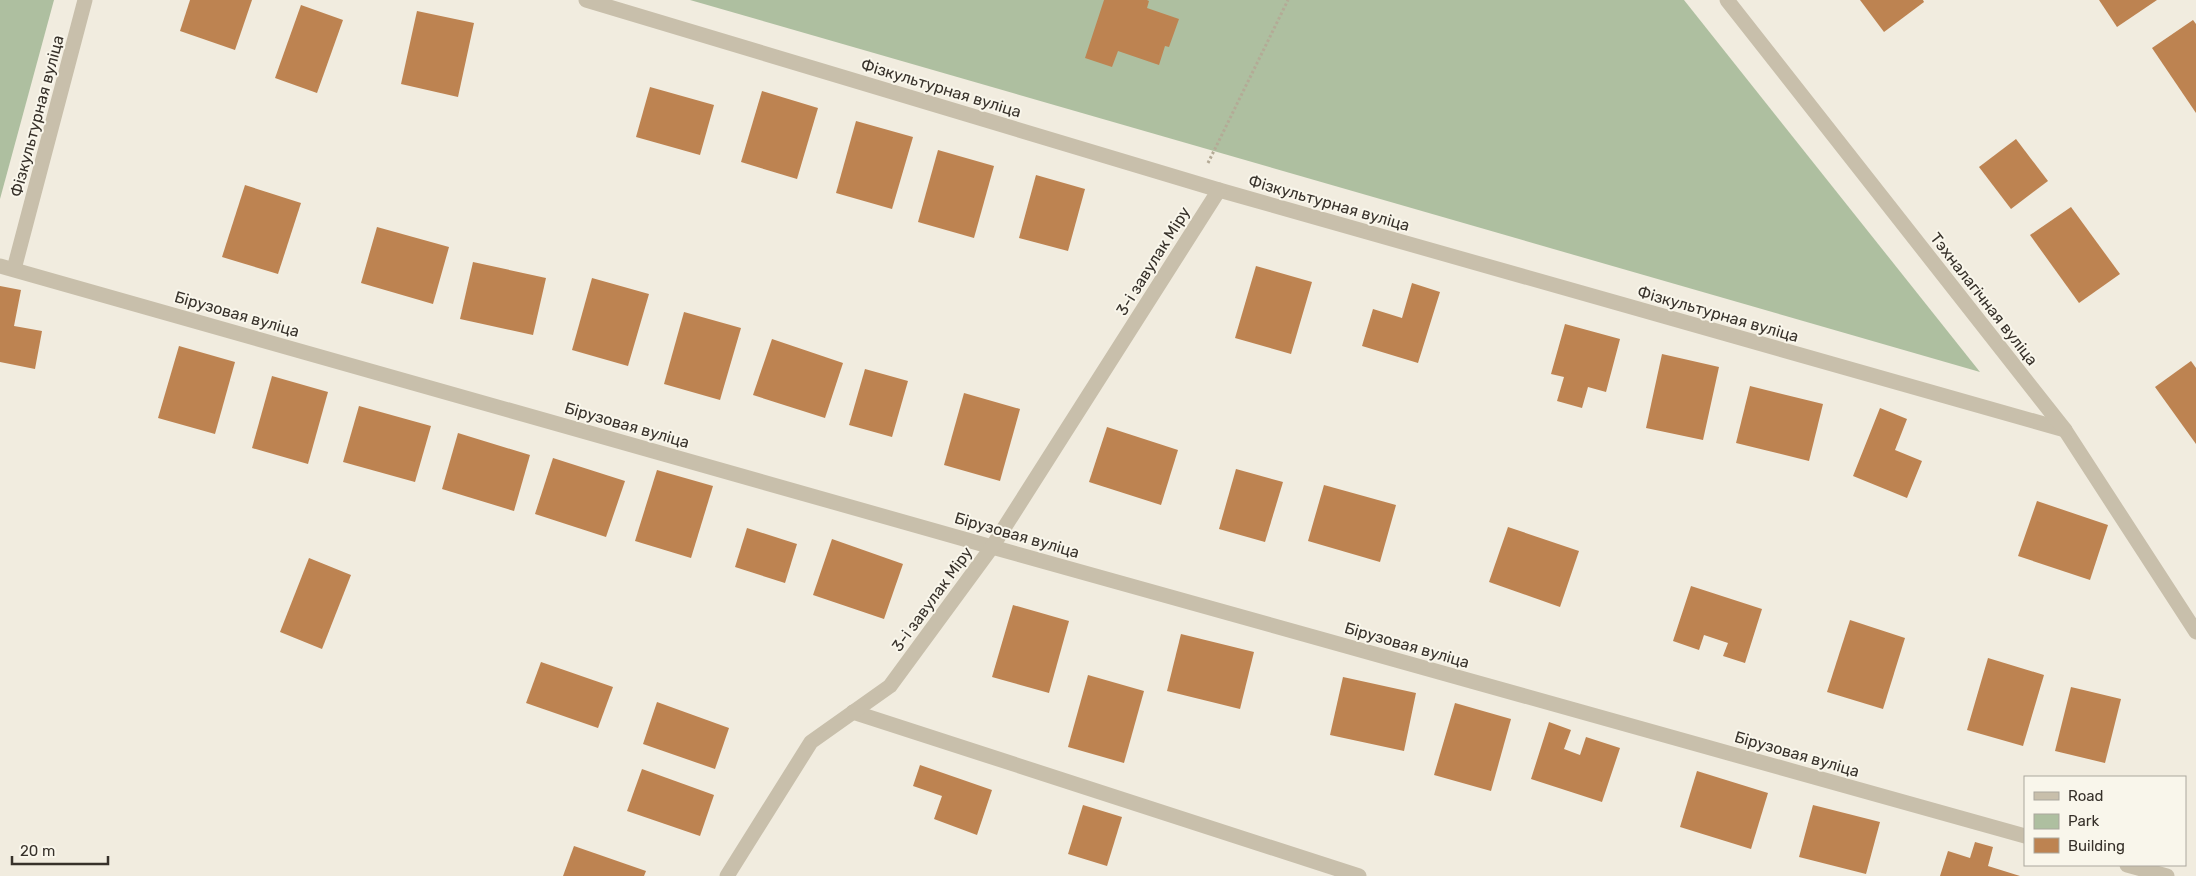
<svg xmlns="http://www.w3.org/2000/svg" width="2196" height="876" font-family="Rubik,sans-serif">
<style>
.green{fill:#aebfa0}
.building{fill:#bd8351}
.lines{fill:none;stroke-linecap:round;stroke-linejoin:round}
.path{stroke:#b4aa96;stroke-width:3;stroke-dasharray:2.5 2.5;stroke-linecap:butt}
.minor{stroke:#c8bfab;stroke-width:15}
.labels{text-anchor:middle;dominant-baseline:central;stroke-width:4;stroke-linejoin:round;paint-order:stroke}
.street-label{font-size:16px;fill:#37312a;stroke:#f9f6eb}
</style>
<rect width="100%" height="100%" fill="#f1ecdf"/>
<!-- green -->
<g class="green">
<path d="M0 0H54L0 199Z"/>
<path d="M690 0H1684L1980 372Z"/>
</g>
<!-- building -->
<g class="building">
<path d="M190 0H252L235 50 180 31Z"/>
<path d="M1104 0H1147L1149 1 1147 8 1179 19 1169 47 1165 46 1159 65 1118 51 1112 67 1085 58Z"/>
<path d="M1860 0H1923L1924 2 1884 32Z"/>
<path d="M2099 0H2157L2117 27Z"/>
<path d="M301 5 343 20 317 93 275 78Z"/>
<path d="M417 11 474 23 458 97 401 84Z"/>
<path d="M2193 20 2196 24V113L2152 48Z"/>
<path d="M650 87 714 105 700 155 636 137Z"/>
<path d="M762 91 818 108 797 179 741 162Z"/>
<path d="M856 121 913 137 892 209 836 193Z"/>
<path d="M2016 139 2048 181 2011 209 1979 167Z"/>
<path d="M938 150 994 166 974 238 918 222Z"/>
<path d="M1036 175 1085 189 1068 251 1019 238Z"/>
<path d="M245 185 301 203 278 274 222 257Z"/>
<path d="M2071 207 2120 274 2079 303 2030 235Z"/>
<path d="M377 227 449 247 433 304 361 283Z"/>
<path d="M473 262 546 278 533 335 460 319Z"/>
<path d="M1256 266 1312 282 1291 354 1235 338Z"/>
<path d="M592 278 649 294 628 366 572 350Z"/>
<path d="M1412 283 1440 292 1418 363 1362 346 1373 309 1402 318Z"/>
<path d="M0 286 21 290 14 326 42 331 35 369 0 362Z"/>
<path d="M684 312 741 328 720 400 664 384Z"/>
<path d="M1565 324 1620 339 1606 392 1588 387 1582 408 1557 401 1564 377 1551 374Z"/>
<path d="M772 339 843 363 825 418 753 395Z"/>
<path d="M179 346 235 362 215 434 158 418Z"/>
<path d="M1662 354 1719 367 1703 440 1646 428Z"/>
<path d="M2191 361 2196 368V444L2155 387Z"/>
<path d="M865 369 908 381 892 437 849 425Z"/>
<path d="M272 376 328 392 308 464 252 448Z"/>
<path d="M1750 386 1823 404 1809 461 1736 443Z"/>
<path d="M964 393 1020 409 1000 481 944 465Z"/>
<path d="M359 406 431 426 415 482 343 462Z"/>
<path d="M1880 408 1907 419 1895 450 1922 461 1907 498 1853 476Z"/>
<path d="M1107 427 1178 450 1161 505 1089 482Z"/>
<path d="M458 433 530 455 514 511 442 489Z"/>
<path d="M553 458 625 481 606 537 535 514Z"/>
<path d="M1236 469 1283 482 1265 542 1219 529Z"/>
<path d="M657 470 713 486 691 558 635 541Z"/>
<path d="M1324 485 1396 505 1380 562 1308 541Z"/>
<path d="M2037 501 2108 525 2090 580 2018 556Z"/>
<path d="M1508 527 1579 551 1560 607 1489 582Z"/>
<path d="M747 528 797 544 785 583 735 567Z"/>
<path d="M832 539 903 564 884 619 813 595Z"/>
<path d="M309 558 351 575 322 649 280 632Z"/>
<path d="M1691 586 1762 609 1745 663 1723 656 1728 643 1704 635 1699 650 1673 641Z"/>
<path d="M1013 605 1069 621 1049 693 992 677Z"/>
<path d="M1850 620 1905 638 1883 709 1827 692Z"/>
<path d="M1181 634 1254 652 1240 709 1167 691Z"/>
<path d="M1988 658 2044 675 2023 746 1967 730Z"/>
<path d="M541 662 613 687 598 728 526 703Z"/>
<path d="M1088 675 1144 691 1124 763 1068 747Z"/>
<path d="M1343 677 1416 693 1404 751 1330 735Z"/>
<path d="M2071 687 2121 699 2105 763 2055 751Z"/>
<path d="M657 702 729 728 715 769 643 744Z"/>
<path d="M1455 703 1511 719 1491 791 1434 775Z"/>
<path d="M1549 722 1571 730 1564 749 1580 755 1586 737 1620 748 1602 802 1531 779Z"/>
<path d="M920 765 992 790 977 835 934 819 942 796 913 786Z"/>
<path d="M642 769 714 795 700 836 627 811Z"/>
<path d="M1697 771 1768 793 1751 849 1680 827Z"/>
<path d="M1083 805 1122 817 1107 866 1068 854Z"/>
<path d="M1813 805 1880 822 1866 874 1799 857Z"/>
<path d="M1975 842 1993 847 1988 866 2020 876H1940L1948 851 1970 858Z"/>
<path d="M574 846 646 871 644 876H563Z"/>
</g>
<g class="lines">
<!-- path -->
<path class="path" d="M1208 163 1288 0"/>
<!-- minor -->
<g class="minor">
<path d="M586 0 1219 190 2065 430"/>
<path d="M1727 0 2065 430 2196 632"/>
<path d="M0 266 992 547 2025 836"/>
<path d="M14 269 85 0"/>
<path d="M853 712 1359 876"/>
<path d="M2127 865 2167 876"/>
<path d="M727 876 811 742 890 686 992 547 1219 190"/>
</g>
</g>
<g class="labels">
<!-- street labels -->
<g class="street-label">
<text transform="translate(941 88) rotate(17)">Фізкультурная вуліца</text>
<text transform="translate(37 116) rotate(-75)">Фізкультурная вуліца</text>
<text transform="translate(1329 203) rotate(16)">Фізкультурная вуліца</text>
<text transform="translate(1153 261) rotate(-58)">3-і завулак Міру</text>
<text transform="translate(1984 299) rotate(52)">Тэхналагічная вуліца</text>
<text transform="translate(237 314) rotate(16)">Бірузовая вуліца</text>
<text transform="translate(1718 314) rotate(16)">Фізкультурная вуліца</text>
<text transform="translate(627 425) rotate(16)">Бірузовая вуліца</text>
<text transform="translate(1017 535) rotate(16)">Бірузовая вуліца</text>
<text transform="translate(932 599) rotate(-54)">3-і завулак Міру</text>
<text transform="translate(1407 645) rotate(16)">Бірузовая вуліца</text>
<text transform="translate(1797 754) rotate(16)">Бірузовая вуліца</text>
</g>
</g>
<!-- legend -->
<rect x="2024" y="776" width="162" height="90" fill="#f9f6eb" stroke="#aba79e"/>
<rect x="2034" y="792" width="25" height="8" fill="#c8bfab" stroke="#aba79e"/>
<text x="2068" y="801" font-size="15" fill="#37312a">Road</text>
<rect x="2034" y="814" width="25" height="15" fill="#aebfa0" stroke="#aba79e"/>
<text x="2068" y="826" font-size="15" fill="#37312a">Park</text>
<rect x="2034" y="838" width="25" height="15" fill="#bd8351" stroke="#aba79e"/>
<text x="2068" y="851" font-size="15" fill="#37312a">Building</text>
<!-- scale -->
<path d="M12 856v8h96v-8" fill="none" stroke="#37312a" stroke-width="2.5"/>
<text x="20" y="856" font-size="15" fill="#37312a" stroke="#f9f6eb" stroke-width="4" paint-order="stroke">20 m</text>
</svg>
